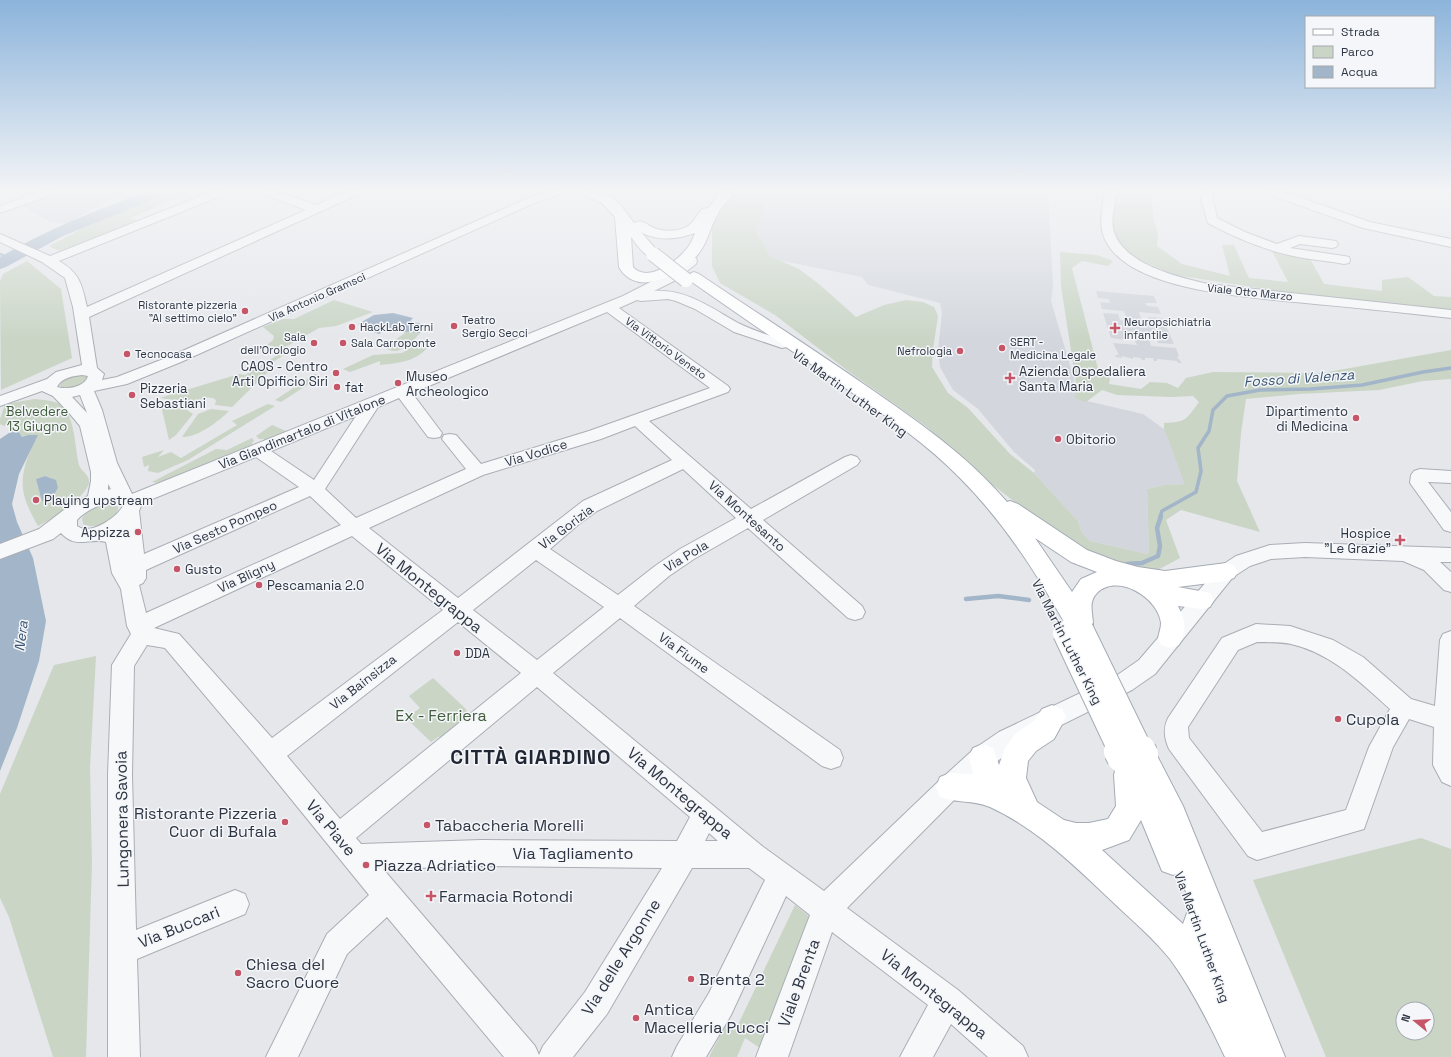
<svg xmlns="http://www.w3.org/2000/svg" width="1451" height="1057" font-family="'Space Grotesk',sans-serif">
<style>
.built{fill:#d3d7dd}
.green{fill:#cad5c6;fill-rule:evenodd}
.water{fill:#a3b5c8}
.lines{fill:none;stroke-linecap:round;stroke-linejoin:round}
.stream-far2{stroke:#a3b5c8;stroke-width:2.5}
.stream-far1{stroke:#a3b5c8;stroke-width:3.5}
.stream{stroke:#a3b5c8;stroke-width:4.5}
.river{fill:#a3b5c8;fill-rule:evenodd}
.minor-casing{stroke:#aaaeb5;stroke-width:2}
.major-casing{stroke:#a5acb6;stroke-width:2}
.minor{fill:#f7f8fa;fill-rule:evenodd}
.major{fill:#fff;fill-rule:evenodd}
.major-bridge-far2-casing{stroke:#a5acb6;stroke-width:16;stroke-linecap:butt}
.major-bridge-far1-casing{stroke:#a5acb6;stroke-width:26;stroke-linecap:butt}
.major-bridge-casing{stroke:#a5acb6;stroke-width:34;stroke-linecap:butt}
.major-bridge-far2{stroke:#fff;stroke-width:14}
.major-bridge-far1{stroke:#fff;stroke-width:24}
.major-bridge{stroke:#fff;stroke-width:32}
.poi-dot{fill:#c55567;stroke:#f4f6f9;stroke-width:1.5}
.labels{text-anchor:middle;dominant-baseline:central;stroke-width:3;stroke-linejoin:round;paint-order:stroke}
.far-street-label{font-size:11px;fill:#2d3543;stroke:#f4f6f9}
.far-poi-label{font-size:11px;fill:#2d3543;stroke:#f4f6f9;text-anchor:start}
.poi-label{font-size:13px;fill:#2d3543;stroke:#f4f6f9;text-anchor:start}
.street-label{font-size:13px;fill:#2d3543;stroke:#f4f6f9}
.park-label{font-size:13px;fill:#425d3c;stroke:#f4f6f9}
.water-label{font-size:14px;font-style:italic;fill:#3a5574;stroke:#f4f6f9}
.near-street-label{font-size:16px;fill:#2d3543;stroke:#f4f6f9}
.near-park-label{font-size:16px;fill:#425d3c;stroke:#f4f6f9}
.near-poi-label{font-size:16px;fill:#2d3543;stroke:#f4f6f9;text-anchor:start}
.near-district-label{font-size:20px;font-weight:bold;letter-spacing:1px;fill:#1f2634;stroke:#f4f6f9}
</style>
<rect width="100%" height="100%" fill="#e5e7eb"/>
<!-- built -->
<g class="built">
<path d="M58 192H124L66 224 50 222 21 205Z"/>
<path d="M775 192H1048L1053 286 1051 301 1077 389 1074 398 1143 414 1164 429 1186 484 1164 485 1147 489 1149 552 1147 554 1090 541 1082 533 1078 521 1034 473 1035 470 1014 452 978 409 953 390 940 367 938 350 942 313 940 303 868 285 862 277 768 258 752 232 767 196Z"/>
<path d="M1096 291 1154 296 1157 303H1145L1147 306 1158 307 1161 314 1139 312 1142 322 1150 323 1148 317 1162 318 1174 344 1158 343 1156 336H1148L1151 346 1176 348 1179 356 1177 357 1182 363H1178L1177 361 1157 359V361H1154L1153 358H1145V360H1142L1141 358 1133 357V359L1122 356V358L1116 357 1115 355H1119L1113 343 1137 345 1132 335 1125 334 1127 340 1111 338 1103 313 1118 314 1120 320 1128 321 1124 311 1102 309 1100 302 1110 303 1109 299 1098 298Z"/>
</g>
<!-- green -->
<g class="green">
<path d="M168 192H190L131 218 138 221 59 251 49 246 92 223Z"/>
<path d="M737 192H780L766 203 755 231 770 256 799 269 820 285 856 317 884 305 906 300 923 302 934 307 938 316 933 349 932 367 948 393 968 408 1010 454 1034 473 1078 521 1082 533 1090 541 1147 554 1149 552 1147 489 1164 485 1185 484 1164 429V423C1186 422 1186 420 1199 402L1193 396 1171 397 1117 395 1102 390 1086 402 1074 398 1077 389 1061 286 1060 252 1097 255 1113 261 1108 266 1082 261 1072 268 1098 369 1111 373 1109 384 1141 389 1150 382 1167 383 1178 388 1186 378 1213 372 1322 373 1451 350V379L1423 381 1379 390 1299 394 1246 399 1241 433 1237 481 1260 532 1181 510 1166 520 1180 558 1154 572 1109 562 1065 541 989 482 927 427 848 371 775 315 720 283 712 266V228L719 203Z"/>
<path d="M1124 192H1151L1153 216 1158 234 1157 246 1182 264 1230 276 1222 245H1234L1249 278 1288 282 1271 249 1308 255 1324 284 1382 291V280L1408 277 1434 296 1451 297V318L1175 275 1137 259 1115 242 1112 225 1116 202 1123 200Z"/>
<path d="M27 261 61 289 72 358 1 390 0 281 3 274Z"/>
<path d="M334 300 373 312 336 326 319 328 282 349 267 345 273 340 274 336 263 327 283 319H294Z"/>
<path d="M404 330 420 333C412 342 401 356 387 349L388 345 405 333 402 332Z"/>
<path d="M425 339H429L431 342C421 361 400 363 380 365V361L350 372 343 369 373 355 402 353Z"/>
<path d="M281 353 284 355 273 362 272 368 232 407 215 405 216 400C207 394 200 401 192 402 182 402 170 399 160 398L239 374 245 375Z"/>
<path d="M315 374 321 376 281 402 275 400Z"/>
<path d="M80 375 87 376 89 378C81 388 72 388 61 388L60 384 64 379Z"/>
<path d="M34 399C43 400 54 400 61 405 75 414 75 450 79 465 81 472 90 474 89 483 86 497 51 520 38 526 19 493 18 479 33 444L28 435 22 437 18 431V427L4 426 0 424V419L5 404ZM45 476 51 478 58 488 52 498 36 479Z"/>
<path d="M160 401 189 406 187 410 193 414 176 435 169 440Z"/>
<path d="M268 404 275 406 188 460 158 473 148 471 149 465 144 467 142 457 164 450 158 457 171 452 181 458 237 425 232 421Z"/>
<path d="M211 409 229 411C219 421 197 438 182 437L198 414Z"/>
<path d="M272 425 286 431 265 440 263 439H259L256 436Z"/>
<path d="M252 438 254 441 252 443V445L158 483 152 482 216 449 227 450Z"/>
<path d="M111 504 118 507C119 522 93 530 83 524L82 518C89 508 100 504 111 504Z"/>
<path d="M96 656 90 768 92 863 86 1057H53L9 917 0 898V794L54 665Z"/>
<path d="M433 678 466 709 470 720 448 738 438 737 431 742 406 718 420 708 409 696Z"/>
<path d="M1421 838 1451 849V1057H1326L1253 880ZM1403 1009H1427V1033H1403Z"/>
<path d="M795 905 814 920 763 1050 745 1038 737 1057H709L726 1024 736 1029Z"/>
</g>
<!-- water -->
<g class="water">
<path d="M393 313 413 318 410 321 426 325 420 333 401 331 389 328 379 334 373 332 376 329 358 324 374 315Z"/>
<path d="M18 427V431L22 437 28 435H38L19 474 12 504 17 522 33 558 46 621 39 661 17 728 0 771V439Z"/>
<path d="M45 476 56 480 58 488 52 498 42 501 36 479Z"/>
</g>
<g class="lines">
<!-- stream-far2 -->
<path class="stream-far2" d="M0 254 9 258"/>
<!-- stream-far1 -->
<path class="stream-far1" d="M1160 517 1162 511 1196 492 1201 471 1198 448 1209 431 1213 410 1227 396 1260 390 1310 389 1362 385 1423 372 1451 368"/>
<!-- stream -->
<g class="stream">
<path d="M1127 564 1142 563 1158 556 1160 546 1157 528 1161 516"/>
<path d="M966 599 998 596 1029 600"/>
</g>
<!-- river -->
<path class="river" d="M145 192H166L164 195 63 236 6 267 0 269V257C46 230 95 211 145 192Z"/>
<defs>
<g id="minor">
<path d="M38 192H55L54 194 0 213V206Z"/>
<path d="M211 192H227L226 194 59 261C80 273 82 285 87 307L306 210 263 194 262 192H279L316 205 345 192H360L359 194 89 317 97 368 104 374 102 380 117 377 171 356 524 200 544 192H561L560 194 532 204 181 362 127 384 94 391 102 410 117 463 132 494 623 296 664 275 686 258H696L697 261 696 264 674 281 654 291C687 289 711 308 738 323 754 331 771 336 787 341L789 344 787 347 782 348 734 332 695 309 676 301 668 299 641 301 637 300 619 308 728 386 730 389 728 392 649 421 751 509 845 457 851 455 857 457 860 461 857 465 763 520 862 606 865 612 862 618 855 620 848 618 748 528 694 559 669 576 634 606 840 750 843 758 840 766 831 769 822 766 620 618 553 673 762 846 824 891 941 779 974 749 999 732 1116 676 1139 660 1219 567 1236 556 1270 545 1305 543 1451 548V562H1440L1451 572V592L1444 590 1424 570 1403 561 1305 557 1271 559 1250 566 1233 577 1155 674 1132 690 1015 748 992 765 959 795 847 908 958 990 1023 1046 1028 1057H988L951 1024 933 1057H900L928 1005 832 932 788 1057H756L810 915 786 896 731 1015 706 1057H672L677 1046 709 993 765 880 749 868H692L607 1014 573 1057H504L387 917 347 954 298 1057H266L327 934 369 895 261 762 165 648 147 645 134 666 132 775 136 930 235 890 245 894 249 904 245 914 137 959 140 1057H108V775L112 665 131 634 127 626 121 589 112 573 106 542C88 537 77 550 61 533L53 539 0 559V544L39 529 69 506 88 496 91 481V472L80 426 70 414 53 396 42 391 0 406V396L47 379 56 372 82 365 73 307 65 278 42 262 0 242V234L50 256ZM607 312 710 388 589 431 481 464 456 435 450 434 444 435 442 439 466 469 356 518 325 489 378 407 399 398 428 437 434 438 440 437 442 433 412 393ZM82 375 88 376C85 387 67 390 57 387 61 378 73 376 82 375ZM80 395 87 413 72 397ZM356 416 314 480 271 451ZM635 426 672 460 583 501 458 598 369 528 483 475 601 439ZM256 457 299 487 144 554 139 511 141 506 140 504ZM683 469 736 518 680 549 655 566 618 595 550 549 579 524 597 511ZM108 484 111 489 108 490ZM310 496 341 525 146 613 139 585 143 583 146 578V570ZM115 501 121 503 123 506C116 518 90 536 77 526V520C87 509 101 504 115 501ZM122 529 123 538 118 532ZM352 536 443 610 272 738 179 634 154 628ZM536 560 604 607 537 660 473 610ZM458 622 521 673 340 819 287 756ZM537 687 690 817 677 841 481 840 361 844 356 838ZM709 833 718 841H705ZM481 866 662 868 585 992 543 1046 539 1055 535 1046 383 869Z"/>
<path d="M1105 192H1117C1115 205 1110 220 1114 232 1125 265 1178 277 1208 284L1451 310V318C1406 313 1361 308 1315 304 1262 298 1139 294 1108 245 1097 229 1102 210 1105 192Z"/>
<path d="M1199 192H1211L1217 218 1245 232 1277 244 1299 236 1336 241 1338 244 1336 247 1332 248 1300 244 1290 248 1344 256 1349 257 1350 260 1349 263 1344 264C1329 261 1313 260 1298 257 1266 251 1236 238 1208 223Z"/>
<path d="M1267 192H1284L1370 222 1451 239V247L1363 228 1268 194Z"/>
<path d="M1420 469 1451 471V483L1428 482 1451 512V532L1444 530 1410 483 1411 475 1414 471Z"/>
<path d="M1256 624 1290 626 1333 640 1363 657 1411 699 1435 706 1440 640 1443 634 1451 631V786L1442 782 1433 765 1434 727 1409 719 1393 747 1364 829 1257 860 1248 856 1169 749C1164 738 1163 728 1168 718L1222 638ZM1257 642C1268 642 1281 642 1291 644 1331 653 1360 682 1390 709L1369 747 1346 810 1262 832 1189 738 1188 727 1238 650Z"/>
</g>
<g id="major">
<path d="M583 192C614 192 617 200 634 223 644 218 648 227 657 229 665 232 681 231 688 226 693 223 698 214 702 209L708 208 721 192H734C729 200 722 206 718 214 712 223 710 233 705 243 695 264 672 279 649 282 636 284 625 278 619 267L615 217 602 203 584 195ZM641 232C658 242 678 239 695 233 693 238 691 243 688 247 679 260 648 284 633 267L631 237C638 246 646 260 658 257L660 254Z"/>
<path d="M694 272 699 274C754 311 810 347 865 385 916 420 967 455 1007 502L1010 501 1018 504 1087 550 1116 561 1138 567 1165 571 1226 563 1234 566 1238 572 1234 578 1226 581 1178 587 1210 593 1214 600 1210 607 1202 609 1178 606C1186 622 1187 629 1179 645L1170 648 1161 645 1158 638C1159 633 1161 628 1161 623 1158 597 1117 573 1097 593 1087 603 1094 616 1093 628 1093 630 1091 634 1090 636L1081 639 1072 636C1041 580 1006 524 960 478 928 445 889 418 851 392 797 354 743 318 689 280L686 277 689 274ZM1035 538 1071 562 1097 572 1081 579 1072 592Z"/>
<path d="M1052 705 1062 709 1066 717 1054 739 1036 751 1028 761 1026 778 1037 802 1064 820 1076 823H1089L1108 819 1116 806 1114 775 1115 771 1109 757 1113 748 1123 744 1131 747 1142 742 1152 746 1183 806 1285 1057H1225C1209 1023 1192 989 1170 959 1154 939 1135 923 1116 905 1078 869 1038 829 990 807 973 800 956 803 940 797L936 787 940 777 950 773 973 774 969 757 973 748 983 744 993 748 999 765 1005 748 1016 733 1034 721 1042 709ZM1141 820 1162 871 1173 875 1179 873 1193 911 1187 913 1183 924 1102 850 1129 840Z"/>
</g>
</defs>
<!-- minor casing -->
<use href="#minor" class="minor-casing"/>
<!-- major casing -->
<use href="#major" class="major-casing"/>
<!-- minor -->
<use href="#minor" class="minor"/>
<!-- major -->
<use href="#major" class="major"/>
<defs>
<path id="major-bridge-far2" d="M653 254 686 280"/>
<g id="major-bridge-far1">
<path d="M1081 629 1141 752"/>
<path d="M1065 633 1121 752"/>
</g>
<g id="major-bridge">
<path d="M1120 751 1123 757"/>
<path d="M1140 751 1142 755"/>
</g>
</defs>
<!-- major-bridge-far2 casing -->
<use href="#major-bridge-far2" class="major-bridge-far2-casing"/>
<!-- major-bridge-far1 casing -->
<use href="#major-bridge-far1" class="major-bridge-far1-casing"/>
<!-- major-bridge casing -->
<use href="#major-bridge" class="major-bridge-casing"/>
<!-- major-bridge-far2 -->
<use href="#major-bridge-far2" class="major-bridge-far2"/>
<!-- major-bridge-far1 -->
<use href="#major-bridge-far1" class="major-bridge-far1"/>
<!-- major-bridge -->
<use href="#major-bridge" class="major-bridge"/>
</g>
<!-- sky -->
<linearGradient id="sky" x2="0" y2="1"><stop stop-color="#8cb4db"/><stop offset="0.56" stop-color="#f3f4f6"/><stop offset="1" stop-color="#f3f4f6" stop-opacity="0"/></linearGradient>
<rect width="1451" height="340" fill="url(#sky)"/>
<!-- markers -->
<g class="poi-dot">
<circle cx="245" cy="311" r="4"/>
<circle cx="454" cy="326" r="4"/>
<circle cx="352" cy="327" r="4"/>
<path d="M1113 322h4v4h4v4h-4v4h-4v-4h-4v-4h4z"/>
<circle cx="314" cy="343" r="4"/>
<circle cx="343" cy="343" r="4"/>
<circle cx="1002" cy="348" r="4"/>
<circle cx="960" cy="351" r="4"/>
<circle cx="127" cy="354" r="4"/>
<circle cx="336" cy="373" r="4"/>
<path d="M1008 372h4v4h4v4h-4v4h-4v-4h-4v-4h4z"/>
<circle cx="398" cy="383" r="4"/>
<circle cx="337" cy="387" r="4"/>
<circle cx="132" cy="395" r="4"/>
<circle cx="1356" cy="418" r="4"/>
<circle cx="1058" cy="439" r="4"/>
<circle cx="36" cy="500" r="4"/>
<circle cx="138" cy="532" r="4"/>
<path d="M1398 534h4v4h4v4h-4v4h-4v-4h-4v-4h4z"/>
<circle cx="177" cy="569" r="4"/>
<circle cx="259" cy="585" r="4"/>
<circle cx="457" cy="653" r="4"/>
<circle cx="1338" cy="719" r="4"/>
<circle cx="285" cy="822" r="4"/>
<circle cx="427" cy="825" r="4"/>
<circle cx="366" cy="865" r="4"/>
<path d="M429 890h4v4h4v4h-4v4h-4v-4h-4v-4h4z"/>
<circle cx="238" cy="973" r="4"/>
<circle cx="691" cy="979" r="4"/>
<circle cx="636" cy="1018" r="4"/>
</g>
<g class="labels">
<!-- far-street labels -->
<g class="far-street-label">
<text transform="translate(1250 292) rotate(6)">Viale Otto Marzo</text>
<text transform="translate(317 297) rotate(-24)">Via Antonio Gramsci</text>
<text transform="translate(666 348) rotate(36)">Via Vittorio Veneto</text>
</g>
<!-- far-poi labels -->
<g class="far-poi-label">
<text x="237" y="305" text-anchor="end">Ristorante pizzeria<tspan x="237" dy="13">"Al settimo cielo"</tspan></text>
<text x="462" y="320">Teatro<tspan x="462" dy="13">Sergio Secci</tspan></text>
<text x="1124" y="322">Neuropsichiatria<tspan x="1124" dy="13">infantile</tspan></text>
<text x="360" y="327">HackLab Terni</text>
<text x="306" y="337" text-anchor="end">Sala<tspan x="306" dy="13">dell'Orologio</tspan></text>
<text x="1010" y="342">SERT -<tspan x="1010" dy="13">Medicina Legale</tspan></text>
<text x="351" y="343">Sala Carroponte</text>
<text x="952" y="351" text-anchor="end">Nefrologia</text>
<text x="135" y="354">Tecnocasa</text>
</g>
<!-- poi labels -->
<g class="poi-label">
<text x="328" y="366" text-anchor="end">CAOS - Centro<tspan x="328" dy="15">Arti Opificio Siri</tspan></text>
<text x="1019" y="371">Azienda Ospedaliera<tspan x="1019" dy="15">Santa Maria</tspan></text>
<text x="406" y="376">Museo<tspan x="406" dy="15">Archeologico</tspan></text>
<text x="345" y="387">fat</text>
<text x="140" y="388">Pizzeria<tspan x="140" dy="15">Sebastiani</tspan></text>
<text x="1348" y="411" text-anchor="end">Dipartimento<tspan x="1348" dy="15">di Medicina</tspan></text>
<text x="1066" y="439">Obitorio</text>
<text x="44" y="500">Playing upstream</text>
<text x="130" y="532" text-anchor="end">Appizza</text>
<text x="1391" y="533" text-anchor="end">Hospice<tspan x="1391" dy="15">"Le Grazie"</tspan></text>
<text x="185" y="569">Gusto</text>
<text x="267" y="585">Pescamania 2.0</text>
<text x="465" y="653">DDA</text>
</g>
<!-- street labels -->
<g class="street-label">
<text transform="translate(850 393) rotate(36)">Via Martin Luther King</text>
<text transform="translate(302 432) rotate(-22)">Via Giandimartalo di Vitalone</text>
<text transform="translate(536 453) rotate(-17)">Via Vodice</text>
<text transform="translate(747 516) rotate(42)">Via Montesanto</text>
<text transform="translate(225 527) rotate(-24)">Via Sesto Pompeo</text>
<text transform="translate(566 527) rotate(-37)">Via Gorizia</text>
<text transform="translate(686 556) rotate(-31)">Via Pola</text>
<text transform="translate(246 576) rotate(-25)">Via Bligny</text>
<text transform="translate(1067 642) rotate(63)">Via Martin Luther King</text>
<text transform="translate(684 653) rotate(36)">Via Fiume</text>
<text transform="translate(363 682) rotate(-38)">Via Bainsizza</text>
<text transform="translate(1202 937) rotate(70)">Via Martin Luther King</text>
</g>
<!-- park labels -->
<g class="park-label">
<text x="37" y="411">Belvedere<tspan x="37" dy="15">13 Giugno</tspan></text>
</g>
<!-- water labels -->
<g class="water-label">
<text transform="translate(1299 378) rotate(-4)">Fosso di Valenza</text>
<text transform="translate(21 636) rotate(-83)">Nera</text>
</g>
<!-- near-street labels -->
<g class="near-street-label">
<text transform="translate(429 588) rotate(39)">Via Montegrappa</text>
<text transform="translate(680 793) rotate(40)">Via Montegrappa</text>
<text transform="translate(122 819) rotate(-91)">Lungonera Savoia</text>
<text transform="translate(331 828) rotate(50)">Via Piave</text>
<text x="573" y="853">Via Tagliamento</text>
<text transform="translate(179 927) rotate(-22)">Via Buccari</text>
<text transform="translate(621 957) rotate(-58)">Via delle Argonne</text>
<text transform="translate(799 983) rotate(-70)">Viale Brenta</text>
<text transform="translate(934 994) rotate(39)">Via Montegrappa</text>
</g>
<!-- near-park labels -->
<g class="near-park-label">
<text x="441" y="715">Ex - Ferriera</text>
</g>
<!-- near-poi labels -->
<g class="near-poi-label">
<text x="1346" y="719">Cupola</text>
<text x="277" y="813" text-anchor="end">Ristorante Pizzeria<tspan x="277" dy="18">Cuor di Bufala</tspan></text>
<text x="435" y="825">Tabaccheria Morelli</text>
<text x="374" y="865">Piazza Adriatico</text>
<text x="439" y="896">Farmacia Rotondi</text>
<text x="246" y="964">Chiesa del<tspan x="246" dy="18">Sacro Cuore</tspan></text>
<text x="699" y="979">Brenta 2</text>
<text x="644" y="1009">Antica<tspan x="644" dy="18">Macelleria Pucci</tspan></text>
</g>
<!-- near-district labels -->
<g class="near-district-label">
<text x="531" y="757">CITTÀ GIARDINO</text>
</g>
</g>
<!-- legend -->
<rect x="1305" y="16" width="130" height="72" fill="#f4f6f9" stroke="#a4a9b0"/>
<rect x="1313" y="29" width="20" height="6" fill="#ffffff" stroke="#a4a9b0"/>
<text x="1341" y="36" font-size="12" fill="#2d3543">Strada</text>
<rect x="1313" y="46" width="20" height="12" fill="#cad5c6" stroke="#a4a9b0"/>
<text x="1341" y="56" font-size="12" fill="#2d3543">Parco</text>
<rect x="1313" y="66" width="20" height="12" fill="#a3b5c8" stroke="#a4a9b0"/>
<text x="1341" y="76" font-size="12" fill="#2d3543">Acqua</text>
<!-- north arrow -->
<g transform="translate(1415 1021) rotate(288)"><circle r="19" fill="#f4f6f9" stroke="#a4a9b0"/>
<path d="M0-3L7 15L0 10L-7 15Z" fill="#c55567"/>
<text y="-6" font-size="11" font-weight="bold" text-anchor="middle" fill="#2d3543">N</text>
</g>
</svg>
